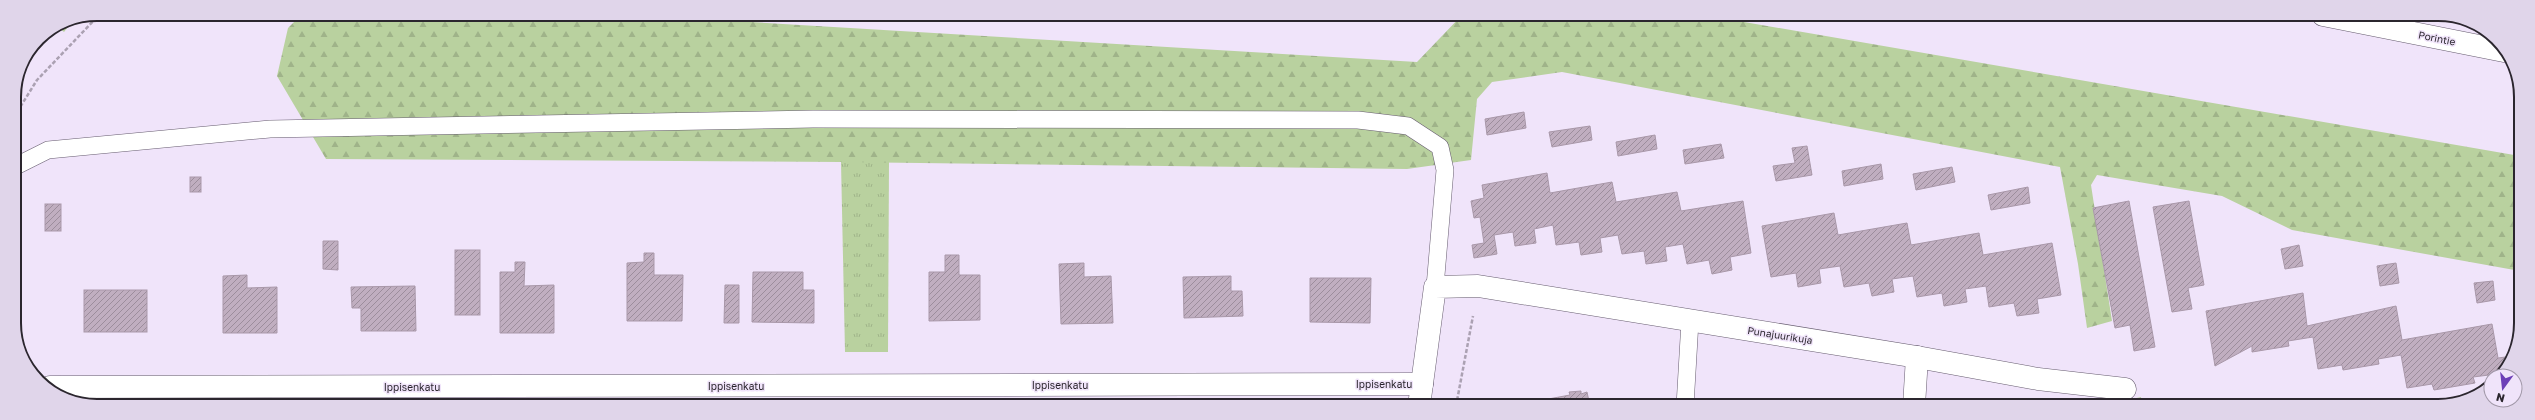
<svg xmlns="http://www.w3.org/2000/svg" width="2535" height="420" font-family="'Golos Text',sans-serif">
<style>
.grass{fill:url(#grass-tufts)}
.forest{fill:url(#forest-firs)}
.park{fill:url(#park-crowns)}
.building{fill:url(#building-hatch);stroke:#a998a9}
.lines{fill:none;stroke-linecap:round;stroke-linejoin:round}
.lane-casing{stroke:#665c6f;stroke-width:18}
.street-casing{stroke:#665c6f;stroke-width:23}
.highway-casing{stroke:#665c6f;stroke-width:23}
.path{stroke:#aba1b2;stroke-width:2.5;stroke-dasharray:4 2;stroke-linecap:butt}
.lane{stroke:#fff;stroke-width:17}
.street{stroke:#fff;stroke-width:22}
.highway{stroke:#fff;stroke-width:22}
.labels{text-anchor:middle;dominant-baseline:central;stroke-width:3;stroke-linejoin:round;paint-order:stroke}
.street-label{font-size:10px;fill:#2b262e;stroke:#f0e4fa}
.rim{fill:none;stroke:#2b262e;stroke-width:2}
</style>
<defs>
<pattern id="grass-tufts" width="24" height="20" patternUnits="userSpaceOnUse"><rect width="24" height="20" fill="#b9d19f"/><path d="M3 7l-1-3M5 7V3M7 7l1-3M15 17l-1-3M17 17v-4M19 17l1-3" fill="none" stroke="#9fb389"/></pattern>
<pattern id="forest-firs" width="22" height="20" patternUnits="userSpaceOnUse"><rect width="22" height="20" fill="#b9d19f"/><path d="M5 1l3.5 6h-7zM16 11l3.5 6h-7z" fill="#9fb389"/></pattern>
<pattern id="park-crowns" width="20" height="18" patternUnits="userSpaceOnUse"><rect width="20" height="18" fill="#b9d19f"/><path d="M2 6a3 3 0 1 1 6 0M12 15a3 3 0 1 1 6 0" fill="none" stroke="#9fb389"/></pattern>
<pattern id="building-hatch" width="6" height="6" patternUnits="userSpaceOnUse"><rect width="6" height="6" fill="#c0aec0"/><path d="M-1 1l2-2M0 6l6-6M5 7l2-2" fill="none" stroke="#9c8d9c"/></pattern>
</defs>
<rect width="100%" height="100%" fill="#f0e4fa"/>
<!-- grass -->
<path class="grass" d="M841 162H889L888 352H845Z"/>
<!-- forest -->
<g class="forest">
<path d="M302 14H618L1417 62 1463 14 1704 15 2520 156V271L2292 230 2222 196 2097 175 2091 185 2112 321 2087 328 2078 264 2060 167 1562 72 1492 82 1477 99 1471 160 1407 169 841 162 326 159 277 76 288 28Z"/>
<path d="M75 18 64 32 57 26 65 20Z"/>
</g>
<!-- park -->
<g class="park">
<path d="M2141 397 2142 406H2115L2114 403Z"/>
<rect x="299" y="402" width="76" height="3"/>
</g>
<!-- building -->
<g class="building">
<path d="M40 37 39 48H32L38 38Z"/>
<path d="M1524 112 1526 128 1487 135 1485 119Z"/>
<path d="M1590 126 1592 140 1552 147 1549 132Z"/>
<path d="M1655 135 1657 149 1618 156 1616 142Z"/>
<path d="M1721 144 1724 158 1685 164 1683 150Z"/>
<path d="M1807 146 1812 175 1776 181 1773 166 1795 163 1792 148Z"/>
<path d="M1881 164 1883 179 1844 186 1842 171Z"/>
<path d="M1952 167 1955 182 1916 190 1913 174Z"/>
<path d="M1547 173 1550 193 1612 182 1616 202 1677 192 1681 211 1743 201 1751 253 1730 257 1732 270 1712 274 1709 260 1687 264 1683 244 1665 247 1667 261 1646 264 1644 251 1622 254 1618 235 1600 238 1602 252 1581 255 1579 242 1556 245 1553 225 1534 229 1536 243 1515 246 1513 232 1494 235 1497 254 1474 258 1472 245 1484 243 1480 217 1474 218 1471 201 1484 198 1482 185Z"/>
<rect x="190" y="177" width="11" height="15"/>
<path d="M2028 187 2030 203 1991 210 1988 195Z"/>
<path d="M2129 201 2155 347 2134 351 2130 325 2115 328 2093 208Z"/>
<path d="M2189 201 2204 285 2188 288 2192 309 2172 312 2153 207Z"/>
<rect x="45" y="204" width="16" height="27"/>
<path d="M1834 213 1838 235 1907 223 1911 245 1979 233 1983 255 2052 243 2061 295 2037 299 2039 313 2017 316 2014 303 1989 307 1986 286 1965 289 1967 302 1944 306 1942 293 1917 297 1913 276 1892 279 1894 292 1872 296 1869 283 1844 287 1840 266 1819 269 1821 283 1798 287 1796 273 1771 277 1762 226Z"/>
<path d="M323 241H338V270L323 269Z"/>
<path d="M2299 245 2303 266 2285 269 2281 249Z"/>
<rect x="455" y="250" width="25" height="65"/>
<path d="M644 253H654V275H683L682 321H627V263L644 262Z"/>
<path d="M945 255H959V275H980V320L929 321V272H945Z"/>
<path d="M515 262H525L524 286 554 285V333H500V272H515Z"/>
<path d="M1084 263V277L1111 276 1113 323 1061 324 1059 264Z"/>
<path d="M2396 263 2399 283 2380 286 2377 266Z"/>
<path d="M753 272H803V290H814V323L752 322Z"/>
<path d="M247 275V288L277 287V333H223V276Z"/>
<path d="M1231 276V291H1242L1243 316 1184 318 1183 277Z"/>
<path d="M1310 278H1371L1370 323 1310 322Z"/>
<path d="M2493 281 2495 300 2477 303 2474 283Z"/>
<path d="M725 285H739V323H724Z"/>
<path d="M415 286 416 331H361V308H352L351 287Z"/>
<rect x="84" y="290" width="63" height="42"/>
<path d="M2303 293 2307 326 2396 306 2402 340 2492 324 2498 358 2513 356 2510 364 2501 376H2497V374L2473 377 2475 383 2434 390 2432 384 2407 388 2401 355 2378 359 2379 364 2343 370 2342 365 2318 369 2313 337 2288 341 2289 346 2252 352V346L2215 366 2206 311Z"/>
<path d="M1581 391V394L1587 392 1590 406H1533L1532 402 1570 395 1569 392Z"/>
</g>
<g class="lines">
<defs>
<g id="lane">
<path d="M14 167 48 150 270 129 813 119 1358 120 1408 126 1440 147 1445 170 1435 287"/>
<path d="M1685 406 1690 321"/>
</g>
<g id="street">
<path d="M50 387 1422 384"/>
<path d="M1419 406 1435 287 1478 286 1917 357 2038 379 2125 389"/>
<path d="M1914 406 1917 357"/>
</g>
<path id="highway" d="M2323 15 2504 51"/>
</defs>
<!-- lane casing -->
<use href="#lane" class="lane-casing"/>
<!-- street casing -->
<use href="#street" class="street-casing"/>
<!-- highway casing -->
<use href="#highway" class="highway-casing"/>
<!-- path -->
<g class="path">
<path d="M14 117 37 80 100 14"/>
<path d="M1456 406 1473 316"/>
</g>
<!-- lane -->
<use href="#lane" class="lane"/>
<!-- street -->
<use href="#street" class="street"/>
<!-- highway -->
<use href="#highway" class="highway"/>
</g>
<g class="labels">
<!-- street labels -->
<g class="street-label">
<text transform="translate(2437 38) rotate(11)">Porintie</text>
<text transform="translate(1780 335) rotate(9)">Punajuurikuja</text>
<text x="1384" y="384">Ippisenkatu</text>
<text x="1060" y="385">Ippisenkatu</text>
<text x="736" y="386">Ippisenkatu</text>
<text x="412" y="387">Ippisenkatu</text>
</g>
</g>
<!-- crop -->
<path d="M0 0H2535V420H0ZM97 21H2438A76 76 0 0 1 2514 97V323A76 76 0 0 1 2438 399H97A76 76 0 0 1 21 323V97A76 76 0 0 1 97 21Z" fill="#e0d5ea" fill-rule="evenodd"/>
<path class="rim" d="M97 21H2438A76 76 0 0 1 2514 97V323A76 76 0 0 1 2438 399H97A76 76 0 0 1 21 323V97A76 76 0 0 1 97 21Z"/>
<!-- north arrow -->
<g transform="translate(2503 388) rotate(195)"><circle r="19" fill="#f0e4fa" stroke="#a198a8"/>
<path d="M0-3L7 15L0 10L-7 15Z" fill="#6d3fb7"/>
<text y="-6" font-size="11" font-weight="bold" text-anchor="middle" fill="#2b262e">N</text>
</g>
</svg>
